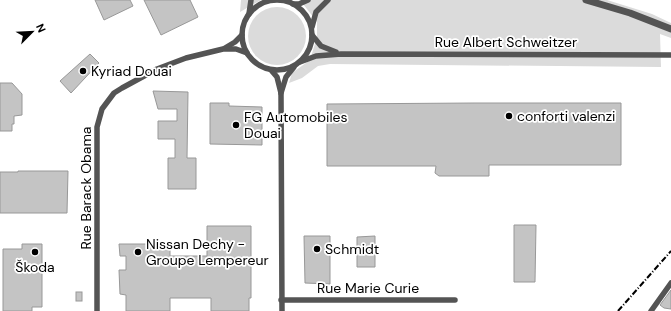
<svg xmlns="http://www.w3.org/2000/svg" width="671" height="311" font-family="'DM Sans',sans-serif">
<style>
.green{fill:#dbdbdb}
.building{fill:#c4c4c4;stroke:#989898}
.lines{fill:none;stroke-linecap:round;stroke-linejoin:round}
.minor{stroke:#545454;stroke-width:5.5}
.tertiary{stroke:#545454;stroke-width:7}
.rail{stroke:#000;stroke-width:2;stroke-dasharray:6 2 1 2;stroke-linecap:butt}
.poi-dot{fill:#000;stroke:#fff;stroke-width:1.5}
.labels{text-anchor:middle;dominant-baseline:central;stroke-width:3.5;stroke-linejoin:round;paint-order:stroke}
.street-label{font-size:14px;fill:#000;stroke:#fff}
.poi-label{font-size:14px;fill:#000;stroke:#fff;text-anchor:start}
</style>
<rect width="100%" height="100%" fill="#fff"/>
<!-- green -->
<g class="green">
<path d="M241 0H261L240 12Z"/>
<path d="M300 0H607L652 14 671 23V38L660 34 661 67 330 64 318 66 302 78 289 83 292 73 310 60 317 37V22Z"/>
<circle cx="277" cy="36" r="29"/>
</g>
<!-- building -->
<g class="building">
<path d="M95 0H130L133 6 104 20Z"/>
<path d="M144 0H190L198 17 161 35Z"/>
<path d="M90 54 99 63 71 93 60 81Z"/>
<path d="M0 83H12L22 94V115L14 116V124H12V131H0Z"/>
<path d="M153 91 188 92 187 158H196V189H168V158H175V139H158V121H177V109H158Z"/>
<path d="M210 103H229V106L262 107V145L210 144Z"/>
<path d="M474 103H621V165H489V176H439L435 173 436 166H327V104Z"/>
<path d="M18 171H68L67 213H0V172H18Z"/>
<path d="M514 225H536L535 282H514Z"/>
<path d="M207 226H251V298H249V311H211V298H170V311H126V295L120 294 119 270H126V256H120L119 244H170V256H207Z"/>
<path d="M304 236H330V284L305 283Z"/>
<path d="M375 236V267H357V237Z"/>
<path d="M22 244H42V307H32V311H3V249H22Z"/>
<path d="M671 290V309L664 308 660 305Z"/>
<rect x="76" y="292" width="6" height="9"/>
</g>
<g class="lines">
<!-- minor -->
<g class="minor">
<circle cx="277" cy="35" r="35"/>
<path d="M293 4H299L308 0"/>
<path d="M249 14 251 0"/>
<path d="M312 27 316 12 328 0"/>
<path d="M312 35 321 46 336 52"/>
<path d="M225 48 235 42 242 35"/>
<path d="M300 62 316 56 341 54 671 55"/>
<path d="M271 70 277 77 281 93 282 311"/>
<path d="M281 93 286 77 294 67"/>
<path d="M281 300H455"/>
<path d="M97 311V127L102 109 114 93 122 88 157 69 186 58 223 49H236L247 53"/>
<path d="M651 311 671 283"/>
</g>
<!-- tertiary -->
<path class="tertiary" d="M586 0 630 13 671 29"/>
<!-- rail -->
<path class="rail" d="M618 311 671 251"/>
</g>
<!-- markers -->
<g class="poi-dot">
<circle cx="83" cy="71" r="4"/>
<circle cx="509" cy="116" r="4"/>
<circle cx="236" cy="125" r="4"/>
<circle cx="317" cy="249" r="4"/>
<circle cx="35" cy="252" r="4"/>
<circle cx="138" cy="252" r="4"/>
</g>
<g class="labels">
<!-- street labels -->
<g class="street-label">
<text x="506" y="42">Rue Albert Schweitzer</text>
<text transform="translate(86 188) rotate(-90)">Rue Barack Obama</text>
<text x="368" y="288">Rue Marie Curie</text>
</g>
<!-- poi labels -->
<g class="poi-label">
<text x="91" y="71">Kyriad Douai</text>
<text x="517" y="116">conforti valenzi</text>
<text x="244" y="117">FG Automobiles<tspan x="244" dy="16">Douai</tspan></text>
<text x="146" y="244">Nissan Dechy -<tspan x="146" dy="16">Groupe Lempereur</tspan></text>
<text x="325" y="249">Schmidt</text>
<text x="35" y="267" text-anchor="middle">Škoda</text>
</g>
</g>
<!-- north arrow -->
<g transform="translate(32 32) rotate(66)" stroke="#ffffff" stroke-width="3" paint-order="stroke">
<path d="M0-3L7 15L0 10L-7 15Z" fill="#000000"/>
<text y="-6" font-size="11" font-weight="bold" text-anchor="middle" fill="#000000">N</text>
</g>
</svg>
